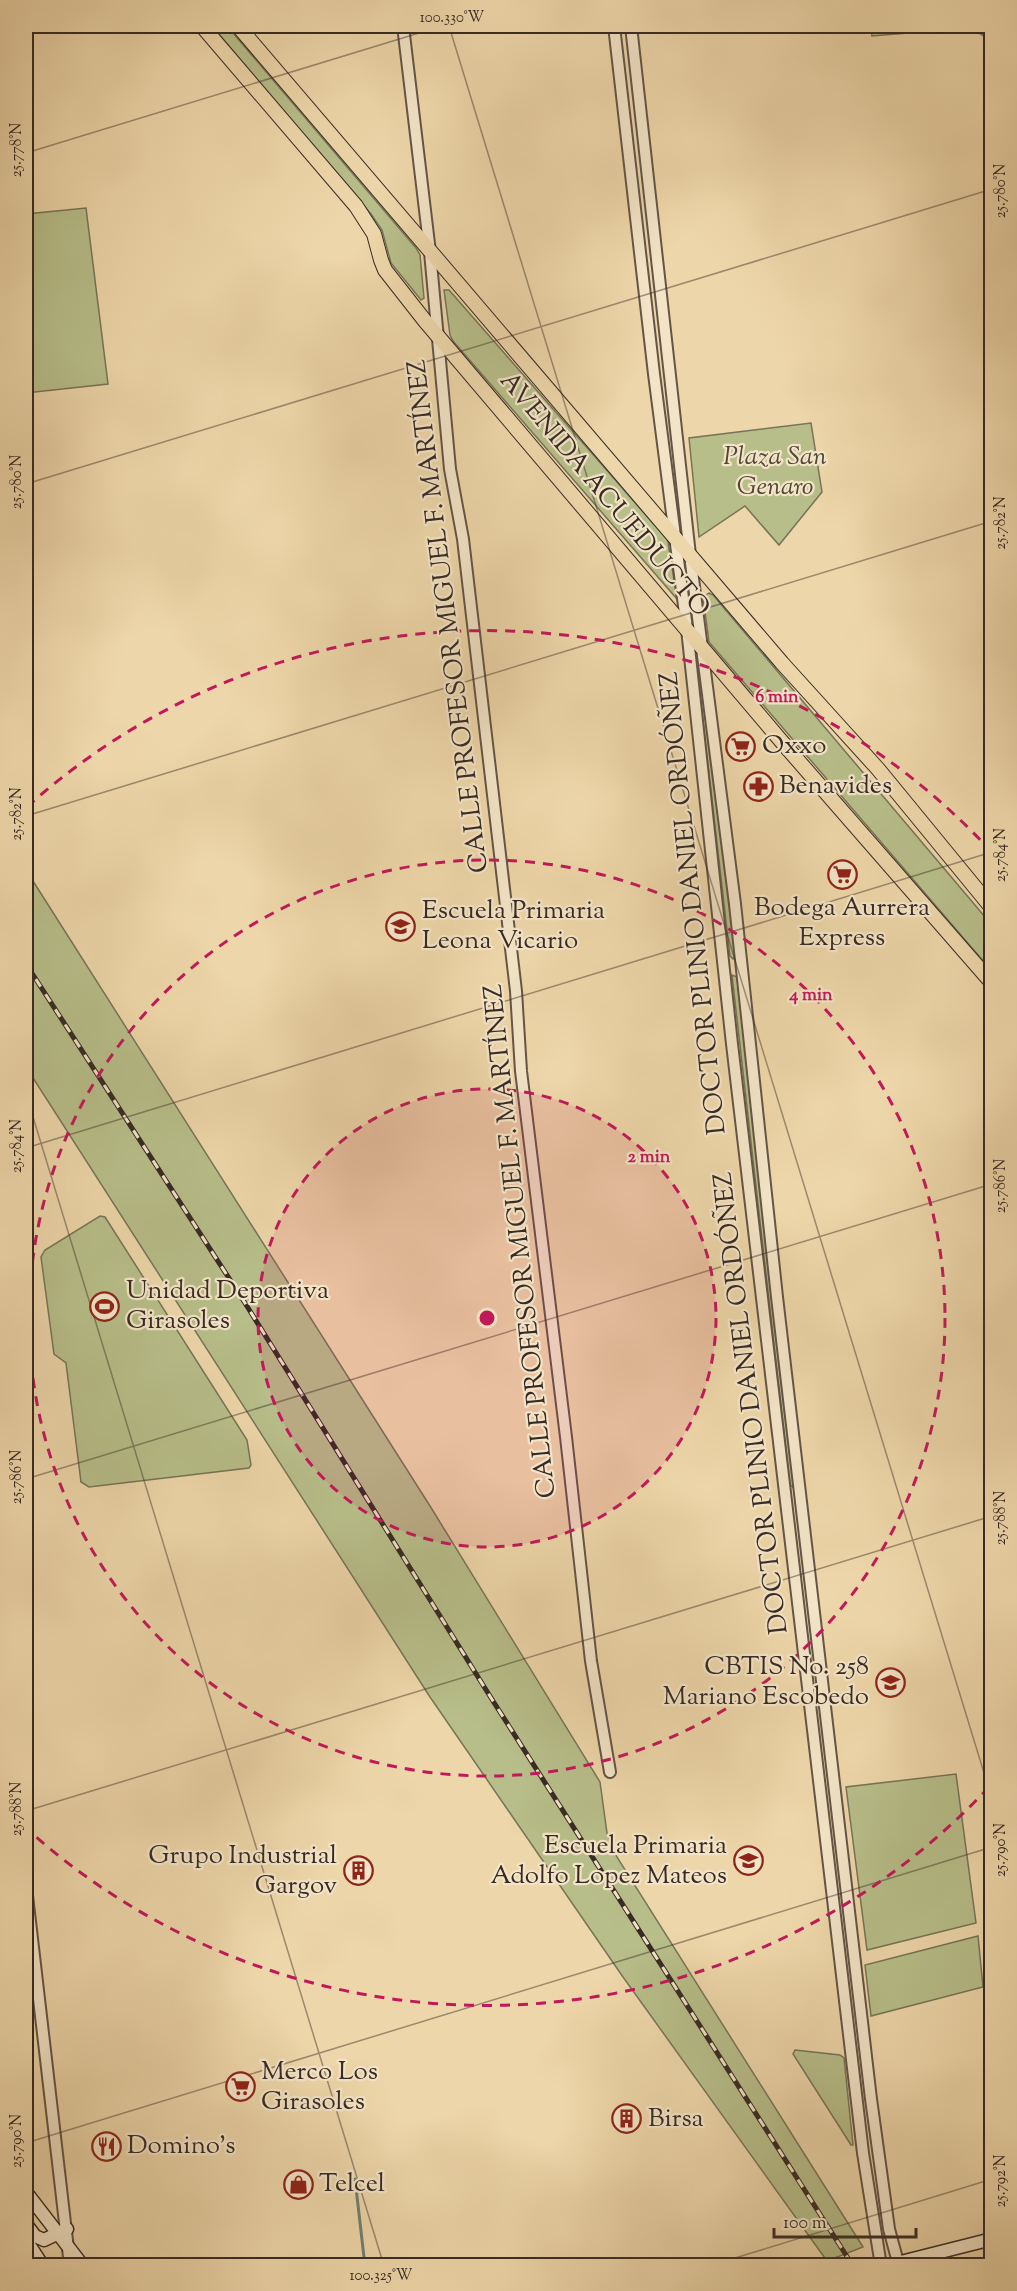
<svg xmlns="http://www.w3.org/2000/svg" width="1017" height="2291" font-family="'Sorts Mill Goudy',serif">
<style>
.green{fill:#b7be89;stroke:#777457;stroke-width:1.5}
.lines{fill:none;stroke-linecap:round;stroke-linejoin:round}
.stream{stroke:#728072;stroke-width:3}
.tertiary-casing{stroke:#645546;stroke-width:14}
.secondary-casing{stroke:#372a25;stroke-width:15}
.primary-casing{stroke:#372a25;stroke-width:16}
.tertiary{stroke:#f3e4c7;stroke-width:10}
.secondary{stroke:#f3e4c7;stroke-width:12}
.primary{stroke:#edd6a9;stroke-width:14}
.rail-casing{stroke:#372a25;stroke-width:5}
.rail{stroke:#f3e4c7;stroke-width:3;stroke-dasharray:9;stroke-linecap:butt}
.ticks{fill:none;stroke:#372a25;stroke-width:1.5;stroke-opacity:0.45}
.ring{fill:none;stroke:#c2185b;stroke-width:3;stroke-dasharray:10 8}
.labels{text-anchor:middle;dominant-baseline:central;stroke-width:4.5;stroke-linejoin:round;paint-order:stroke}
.park-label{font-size:26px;font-style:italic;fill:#514839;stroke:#f3e4c7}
.street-label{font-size:26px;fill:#372a25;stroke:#f3e4c7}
.poi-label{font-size:26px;fill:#372a25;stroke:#f3e4c7;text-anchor:start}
.centre{fill:#c2185b;stroke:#f3e4c7;stroke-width:3}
.ring-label{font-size:18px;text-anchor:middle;font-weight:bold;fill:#c2185b;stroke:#f3e4c7;stroke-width:4.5;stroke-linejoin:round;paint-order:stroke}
.neatline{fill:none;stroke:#372a25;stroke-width:2}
.ticks-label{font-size:15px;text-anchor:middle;fill:#372a25}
</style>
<rect width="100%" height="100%" fill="#edd6a9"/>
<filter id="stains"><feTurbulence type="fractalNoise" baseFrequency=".00333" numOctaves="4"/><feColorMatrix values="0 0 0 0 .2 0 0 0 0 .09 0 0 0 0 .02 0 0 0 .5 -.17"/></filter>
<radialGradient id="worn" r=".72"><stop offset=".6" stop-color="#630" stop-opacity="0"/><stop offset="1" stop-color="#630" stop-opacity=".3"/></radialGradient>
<!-- green -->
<g class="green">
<path d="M212 26H227L416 248 420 255 424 298 421 300 391 263 382 230 371 214Z"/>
<path d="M871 26H991V40L970 28 872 36Z"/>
<path d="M86 208 108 384 26 393V214Z"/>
<path d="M444 290H449L666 538 668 542 677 599 453 341 450 335Z"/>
<path d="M811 423 822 492 779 545 745 506 699 537 689 438Z"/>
<path d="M709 593 713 595 991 924V970L709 642 703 597Z"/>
<path d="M699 658 701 660 735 956 733 959 730 956 696 661Z"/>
<path d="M26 870 430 1506 600 1782 607 1833 615 1854 863 2247 827 2261 623 1977 430 1697 26 1067Z"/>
<path d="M732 975 737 977 796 1485 794 1488 790 1485Z"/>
<path d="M100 1216 105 1217 247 1440 251 1465 249 1468 89 1487 81 1482 66 1363 54 1354 41 1257 45 1250Z"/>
<path d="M956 1774 976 1923 867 1950 846 1787Z"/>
<path d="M978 1936 983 1987 871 2016 865 1965Z"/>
<path d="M795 2050 840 2055 844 2058 853 2145H851L793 2054Z"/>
</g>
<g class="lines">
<!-- stream -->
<path class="stream" d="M355 2179 365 2266"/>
<defs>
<g id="tertiary">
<path d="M403 26 430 252 450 469 463 539 516 991 521 1071 566 1437 591 1661 610 1772"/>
<path d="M614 26 654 374 687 629 732 1044 863 2153 881 2266"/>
<path d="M631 26 690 555 735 904 777 1297 871 2099 889 2229 899 2266"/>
<path d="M26 1887 70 2266"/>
</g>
<g id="secondary">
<path d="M26 2192 83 2266"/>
<path d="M26 2224 35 2236 44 2240 67 2229"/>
<path d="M26 2240 43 2266"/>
<path d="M885 2266 992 2239"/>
<path d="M983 2266 992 2263"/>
</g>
<g id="primary">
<path d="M202 26 356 206 374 234 381 260 385 270 425 321 788 749 992 983"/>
<path d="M238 26 782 663 878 769 992 908"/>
</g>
</defs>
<!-- tertiary casing -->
<use href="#tertiary" class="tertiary-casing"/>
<!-- secondary casing -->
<use href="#secondary" class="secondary-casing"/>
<!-- primary casing -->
<use href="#primary" class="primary-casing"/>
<!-- tertiary -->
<use href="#tertiary" class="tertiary"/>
<!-- secondary -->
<use href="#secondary" class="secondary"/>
<!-- primary -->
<use href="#primary" class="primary"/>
<defs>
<path id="rail" d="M26 964 245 1303 493 1701 853 2266"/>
</defs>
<!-- rail casing -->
<use href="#rail" class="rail-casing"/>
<!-- rail -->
<use href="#rail" class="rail"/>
</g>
<!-- ticks -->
<path class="ticks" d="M449 26 992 1799M26 153 442 26M26 484 992 189M26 816 992 521M26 1094 384 2266M26 1148 992 852M26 1479 992 1184M26 1811 992 1516M26 2143 992 1847M709 2266 992 2179"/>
<!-- distance rings -->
<circle cx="487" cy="1318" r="229" fill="#c2185b" fill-opacity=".12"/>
<g class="ring">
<circle cx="487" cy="1318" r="229"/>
<circle cx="487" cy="1318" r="458"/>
<path d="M989 1787A687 687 0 0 1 27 1829M27 807A687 687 0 0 1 989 849"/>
</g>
<!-- icons -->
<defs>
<symbol id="supermarket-ring" viewBox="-11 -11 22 22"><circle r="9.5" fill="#f3e4c7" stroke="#8f2418" stroke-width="1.5"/><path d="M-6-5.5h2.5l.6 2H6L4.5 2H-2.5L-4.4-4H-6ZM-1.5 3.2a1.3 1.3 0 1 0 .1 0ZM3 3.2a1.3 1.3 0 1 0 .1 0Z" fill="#8f2418"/></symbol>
<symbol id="pharmacy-ring" viewBox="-11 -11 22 22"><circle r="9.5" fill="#f3e4c7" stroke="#8f2418" stroke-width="1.5"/><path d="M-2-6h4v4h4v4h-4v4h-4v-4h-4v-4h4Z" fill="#8f2418"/></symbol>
<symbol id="school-ring" viewBox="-11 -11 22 22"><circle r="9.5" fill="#f3e4c7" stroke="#8f2418" stroke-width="1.5"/><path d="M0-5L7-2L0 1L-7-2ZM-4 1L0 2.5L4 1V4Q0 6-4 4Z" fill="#8f2418"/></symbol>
<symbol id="stadium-ring" viewBox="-11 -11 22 22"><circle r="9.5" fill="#f3e4c7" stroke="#8f2418" stroke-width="1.5"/><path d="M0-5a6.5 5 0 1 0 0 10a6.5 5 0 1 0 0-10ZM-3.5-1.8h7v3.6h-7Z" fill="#8f2418"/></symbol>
<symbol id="university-ring" viewBox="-11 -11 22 22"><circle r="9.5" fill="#f3e4c7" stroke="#8f2418" stroke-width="1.5"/><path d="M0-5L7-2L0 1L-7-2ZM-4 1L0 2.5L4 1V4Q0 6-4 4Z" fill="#8f2418"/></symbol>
<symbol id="building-ring" viewBox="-11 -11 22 22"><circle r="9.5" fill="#f3e4c7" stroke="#8f2418" stroke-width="1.5"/><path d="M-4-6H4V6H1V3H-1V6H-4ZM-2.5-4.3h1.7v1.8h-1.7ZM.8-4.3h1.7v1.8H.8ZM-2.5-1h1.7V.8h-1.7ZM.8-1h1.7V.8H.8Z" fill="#8f2418"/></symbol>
<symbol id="restaurant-ring" viewBox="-11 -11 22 22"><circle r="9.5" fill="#f3e4c7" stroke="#8f2418" stroke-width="1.5"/><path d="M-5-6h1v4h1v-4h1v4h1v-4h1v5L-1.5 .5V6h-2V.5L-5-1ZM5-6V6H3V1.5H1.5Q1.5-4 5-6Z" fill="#8f2418"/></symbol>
<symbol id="shop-ring" viewBox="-11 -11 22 22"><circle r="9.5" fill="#f3e4c7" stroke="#8f2418" stroke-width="1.5"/><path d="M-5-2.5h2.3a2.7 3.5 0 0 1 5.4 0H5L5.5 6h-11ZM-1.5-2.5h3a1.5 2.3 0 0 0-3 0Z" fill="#8f2418"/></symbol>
</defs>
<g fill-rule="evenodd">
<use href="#supermarket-ring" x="724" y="730" width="33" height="33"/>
<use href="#pharmacy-ring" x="742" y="770" width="33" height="33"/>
<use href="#supermarket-ring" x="826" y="858" width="33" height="33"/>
<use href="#school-ring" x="384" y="910" width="33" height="33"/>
<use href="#stadium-ring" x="88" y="1290" width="33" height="33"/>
<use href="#university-ring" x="874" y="1666" width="33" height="33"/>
<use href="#school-ring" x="732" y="1844" width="33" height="33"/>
<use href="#building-ring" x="342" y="1854" width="33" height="33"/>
<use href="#supermarket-ring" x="224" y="2070" width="33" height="33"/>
<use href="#building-ring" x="610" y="2102" width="33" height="33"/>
<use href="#restaurant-ring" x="90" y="2130" width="33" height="33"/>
<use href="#shop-ring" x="282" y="2168" width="33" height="33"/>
</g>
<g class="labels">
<!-- park labels -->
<g class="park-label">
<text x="775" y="457">Plaza San<tspan x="775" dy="30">Genaro</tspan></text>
</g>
<!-- street labels -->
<g class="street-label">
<text transform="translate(604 495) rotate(50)">AVENIDA ACUEDUCTO</text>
<text transform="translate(449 616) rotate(-97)">CALLE PROFESOR MIGUEL F. MARTÍNEZ</text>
<text transform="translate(694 903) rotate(-96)">DOCTOR PLINIO DANIEL ORDÓÑEZ</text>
<text transform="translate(521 1241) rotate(-96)">CALLE PROFESOR MIGUEL F. MARTÍNEZ</text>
<text transform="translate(752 1403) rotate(-97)">DOCTOR PLINIO DANIEL ORDÓÑEZ</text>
</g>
<!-- poi labels -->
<g class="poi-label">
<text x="762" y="746">Oxxo</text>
<text x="779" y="786">Benavides</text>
<text x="842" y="908" text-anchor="middle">Bodega Aurrera<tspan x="842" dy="30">Express</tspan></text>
<text x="422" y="911">Escuela Primaria<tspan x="422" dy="30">Leona Vicario</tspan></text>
<text x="126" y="1291">Unidad Deportiva<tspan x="126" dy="30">Girasoles</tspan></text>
<text x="869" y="1667" text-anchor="end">CBTIS No. 258<tspan x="869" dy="30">Mariano Escobedo</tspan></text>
<text x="727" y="1846" text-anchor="end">Escuela Primaria<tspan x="727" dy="30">Adolfo Lopez Mateos</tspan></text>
<text x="337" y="1856" text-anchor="end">Grupo Industrial<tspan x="337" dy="30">Gargov</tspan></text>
<text x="261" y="2072">Merco Los<tspan x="261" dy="30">Girasoles</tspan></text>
<text x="648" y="2119">Birsa</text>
<text x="127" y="2146">Domino's</text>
<text x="319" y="2184">Telcel</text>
</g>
</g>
<circle cx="487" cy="1318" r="9" class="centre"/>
<g class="ring-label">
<text x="777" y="702">6 min</text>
<text x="811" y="1000">4 min</text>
<text x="649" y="1162">2 min</text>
</g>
<!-- margin -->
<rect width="1017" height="2291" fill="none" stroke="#edd6a9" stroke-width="66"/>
<!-- scale -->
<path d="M774 2228v9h142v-9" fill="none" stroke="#372a25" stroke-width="3"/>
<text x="783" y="2228" font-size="18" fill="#372a25" stroke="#f3e4c7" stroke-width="4.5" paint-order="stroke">100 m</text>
<rect x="33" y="33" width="951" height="2225" class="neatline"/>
<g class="ticks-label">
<text x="452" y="22">100.330°W</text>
<text transform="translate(16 150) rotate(-90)" y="5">25.778°N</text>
<text transform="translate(1000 191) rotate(-90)" y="5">25.780°N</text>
<text transform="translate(16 482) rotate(-90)" y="5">25.780°N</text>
<text transform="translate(1000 523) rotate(-90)" y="5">25.782°N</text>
<text transform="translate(16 814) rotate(-90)" y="5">25.782°N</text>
<text transform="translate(1000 855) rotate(-90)" y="5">25.784°N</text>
<text transform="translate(16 1146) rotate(-90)" y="5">25.784°N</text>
<text transform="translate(1000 1186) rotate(-90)" y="5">25.786°N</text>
<text transform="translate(16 1477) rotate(-90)" y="5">25.786°N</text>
<text transform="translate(1000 1518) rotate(-90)" y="5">25.788°N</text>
<text transform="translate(16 1809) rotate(-90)" y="5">25.788°N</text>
<text transform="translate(1000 1850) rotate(-90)" y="5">25.790°N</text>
<text transform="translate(16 2141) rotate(-90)" y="5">25.790°N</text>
<text transform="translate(1000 2181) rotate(-90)" y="5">25.792°N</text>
<text x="381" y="2280">100.325°W</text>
</g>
<rect width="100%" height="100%" filter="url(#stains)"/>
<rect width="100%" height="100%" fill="url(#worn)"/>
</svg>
